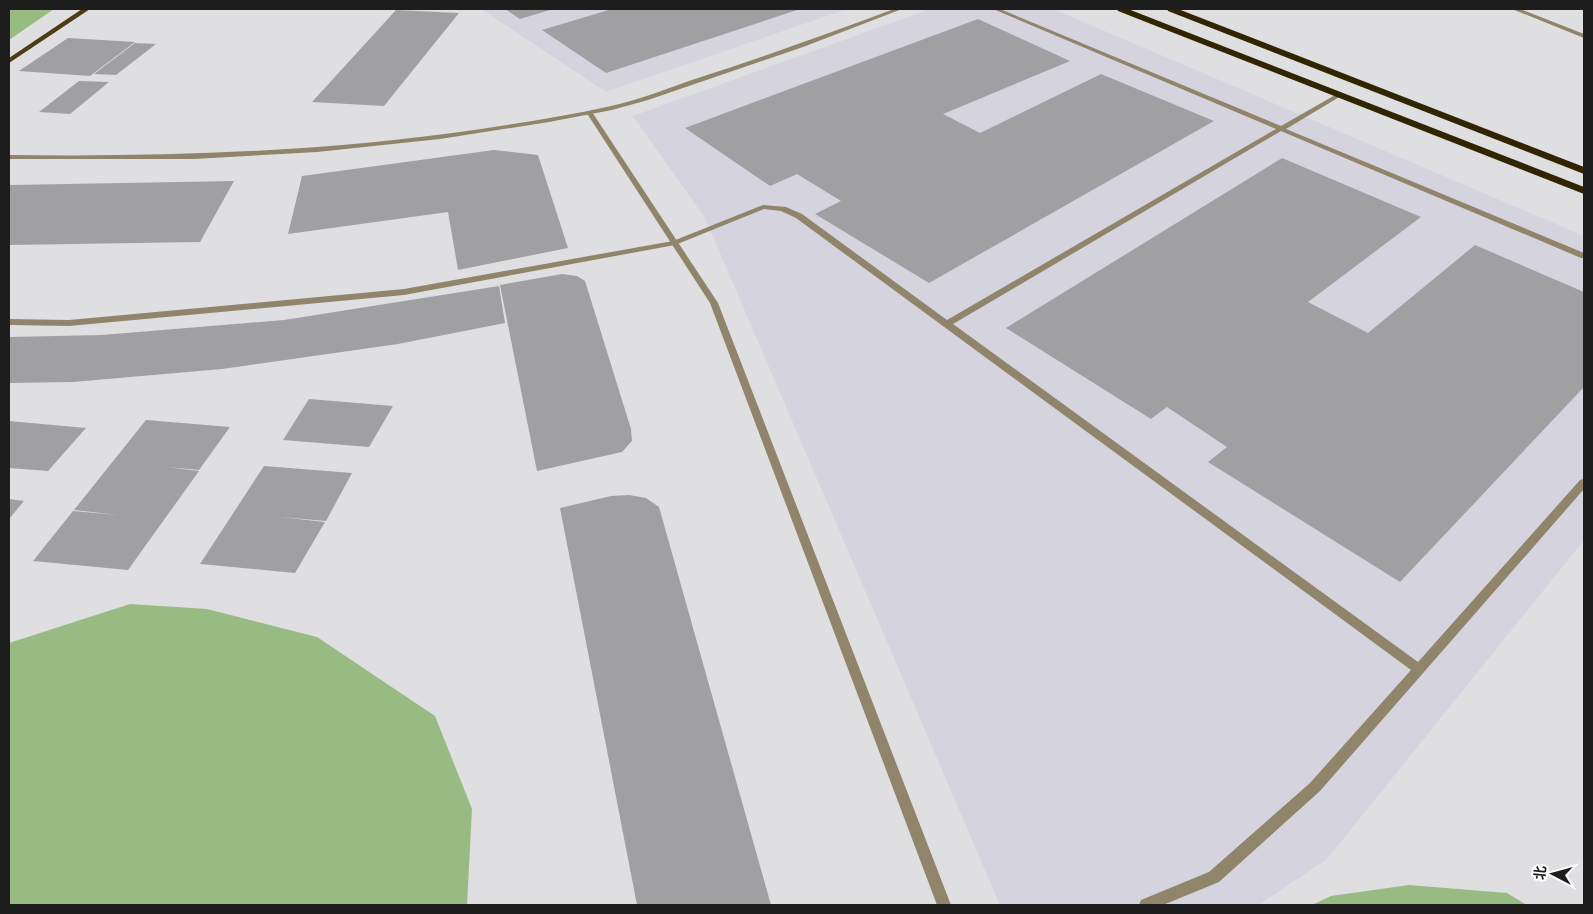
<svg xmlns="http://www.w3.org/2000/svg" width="1593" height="914" font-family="'DejaVu Sans','Noto Sans SC',sans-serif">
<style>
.built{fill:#d4d3de}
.green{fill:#98bb84}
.building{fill:#a0a0a3}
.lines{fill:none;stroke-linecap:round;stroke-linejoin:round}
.service{fill:#90846a;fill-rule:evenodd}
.minor{fill:#90846a;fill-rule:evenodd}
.tertiary{fill:#90846a;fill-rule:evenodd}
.primary{fill:#4c3c13;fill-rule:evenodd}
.motorway{fill:#312401;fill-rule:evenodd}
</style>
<rect width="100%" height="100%" fill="#dfdfe2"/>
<!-- built -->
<g class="built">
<path d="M481 9H847L606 92Z"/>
<path d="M930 9H1053L1584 236V540L1327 859 1258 905H1000L705 218 633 116Z"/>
</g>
<!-- green -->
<g class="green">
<path d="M9 9H54L9 40Z"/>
<path d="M130 604 207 609 317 637 435 716 472 809 467 905H9V643Z"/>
<path d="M1409 885 1507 893 1527 905H1312L1331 896Z"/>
</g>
<!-- building -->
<g class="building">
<path d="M505 9H553L520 19Z"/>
<path d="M612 9H800L606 73 542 30Z"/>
<path d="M396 10 459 13 384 106 312 102Z"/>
<path d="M978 19 1070 61 943 114 980 133 1101 74 1214 121 929 283 815 214 841 201 797 174 770 186 685 128Z"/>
<path d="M68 38 135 42 90 76 19 71Z"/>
<path d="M135 43 156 44 116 75 94 74Z"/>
<path d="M79 81 109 82 70 114 39 112Z"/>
<path d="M494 150 538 155 568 248 458 270 448 212 288 234 302 176Z"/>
<path d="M1282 158 1421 217 1308 302 1368 333 1475 245 1584 292V387L1400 582 1208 462 1227 447 1167 407 1151 419 1006 328Z"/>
<path d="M234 181 200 242 9 245V185H10Z"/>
<path d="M562 274 577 276 585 281 631 429 632 441 622 452 537 471 500 285Z"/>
<path d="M499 286 505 323 398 344 222 369 73 382 9 383V337L102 335 284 320Z"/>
<path d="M309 399 393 406 369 447 283 440Z"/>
<path d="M146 420 230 427 199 470 167 467 199 471 128 570 33 561 73 511 119 515 74 510Z"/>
<path d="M9 421 86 428 48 471 9 468Z"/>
<path d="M264 466 352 473 326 521 280 517 325 522 295 573 200 564Z"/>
<path d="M629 495 646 498 659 507 771 905H637L560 508 611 496Z"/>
<path d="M9 499 24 501 9 519Z"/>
</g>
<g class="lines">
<!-- service -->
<path class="service" d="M993 9H1000L1281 126 1337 94H1341V96L1286 129 1584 253V258H1581L1281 131 953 324 1418 662 1580 480 1584 479V489L1320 791 1219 882 1163 905H1139L1141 900 1209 872 1310 783 1411 670 796 218 781 211 764 209 675 245 404 295 69 326 9 325V319L69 320 404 289 673 241 763 205 786 207 802 214 947 320 1276 129Z"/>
<!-- minor -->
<g class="minor">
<path d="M1512 9H1520L1584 34V38Z"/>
<path d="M587 111 592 112 718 303 951 905H937L710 303 586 112Z"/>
</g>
<!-- tertiary -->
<path class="tertiary" d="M894 9H902L803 47 648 100 612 110 549 122 440 139 317 152 194 159H9V155C167 157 324 152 481 129 524 122 568 116 611 106 642 99 671 87 701 77 766 56 830 33 894 9Z"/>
<!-- primary -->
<path class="primary" d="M82 9H90L9 63V58Z"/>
<!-- motorway -->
<g class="motorway">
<path d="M1117 9H1128L1584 187V194L1118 11Z"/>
<path d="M1167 9H1178L1584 167V174L1168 11Z"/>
</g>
</g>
<!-- border -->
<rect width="1593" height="914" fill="none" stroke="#1d1d1e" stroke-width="20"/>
<!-- north arrow -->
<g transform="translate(1553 874) rotate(276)" stroke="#ffffff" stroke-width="4" paint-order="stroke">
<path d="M0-4L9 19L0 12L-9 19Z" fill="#1d1d1e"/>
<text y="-8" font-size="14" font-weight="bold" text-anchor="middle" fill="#1d1d1e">北</text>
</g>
</svg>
